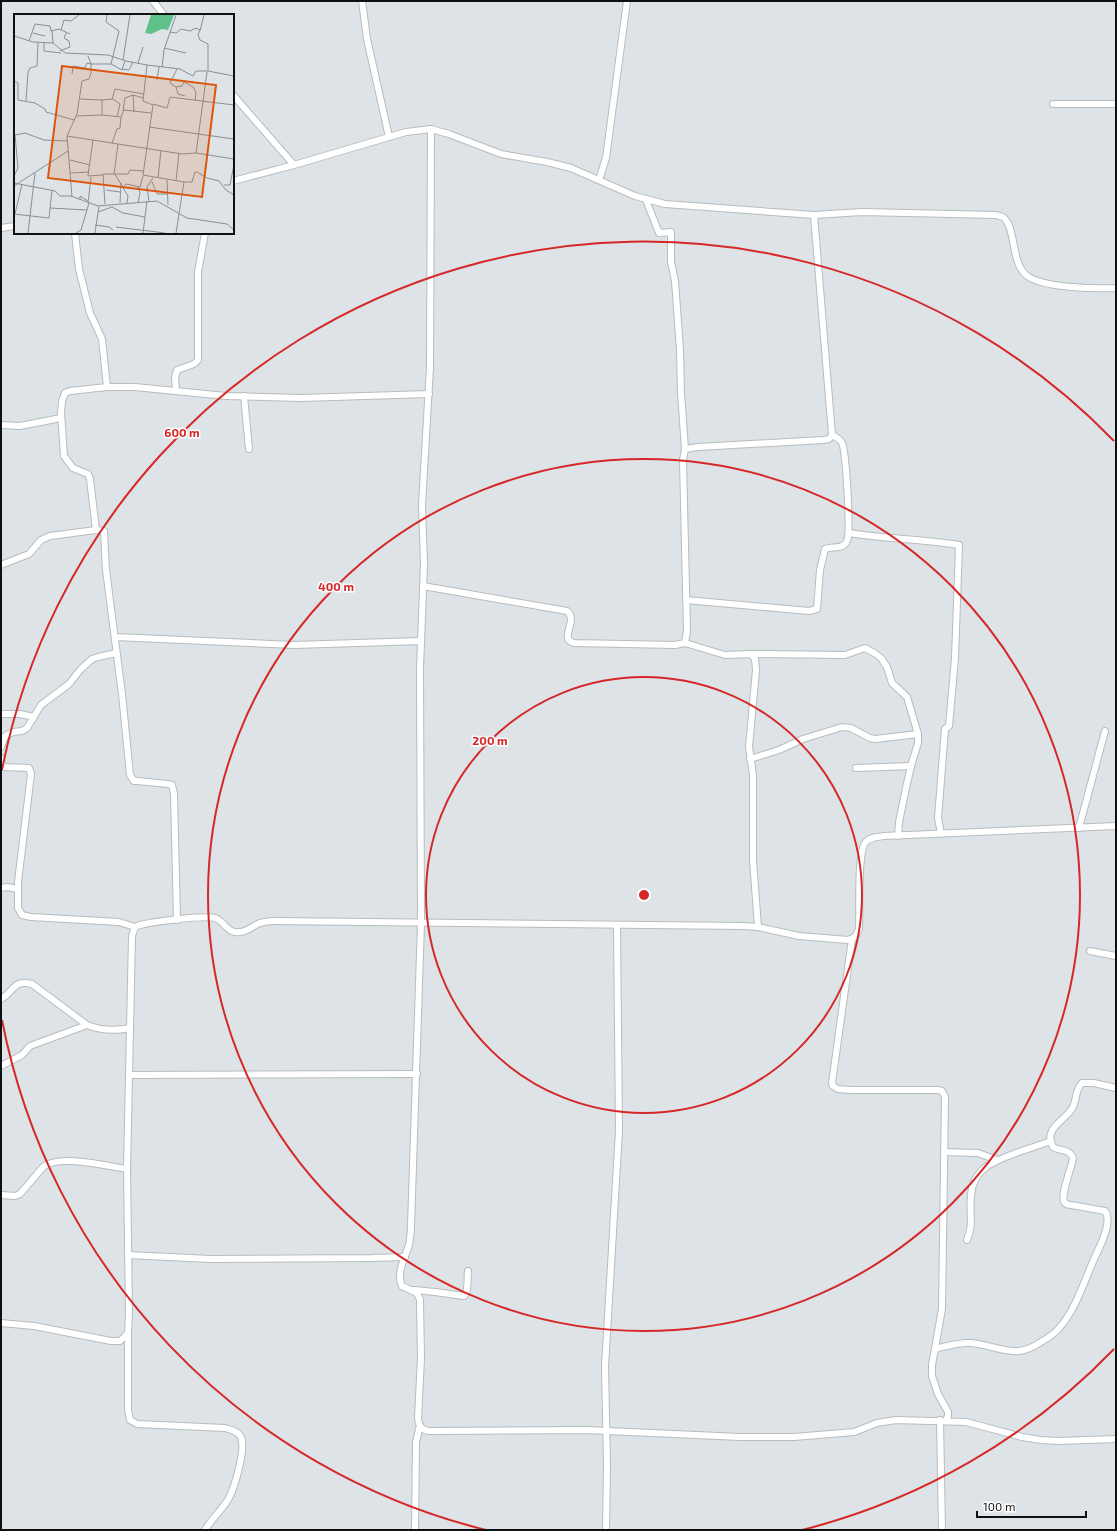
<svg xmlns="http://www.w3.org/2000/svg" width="1117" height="1531" font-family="'Exo 2',sans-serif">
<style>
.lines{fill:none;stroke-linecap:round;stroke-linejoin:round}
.minor-casing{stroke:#b7bdbf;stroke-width:8}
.minor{stroke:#fff;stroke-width:6}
.ring{fill:none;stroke:#d62828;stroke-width:2}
.inset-road{fill:none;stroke:#8a8f91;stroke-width:1}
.view{fill:#dd550c;fill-opacity:0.15;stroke:#dd550c;stroke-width:2}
.inset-edge{fill:none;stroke:#0e1011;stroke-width:2}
.centre{fill:#d62828;stroke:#fff;stroke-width:2}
.ring-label{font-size:12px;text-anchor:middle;font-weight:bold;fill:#d62828;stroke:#fff;stroke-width:3;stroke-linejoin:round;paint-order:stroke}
</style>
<rect width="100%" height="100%" fill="#dde3e6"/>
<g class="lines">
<defs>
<g id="minor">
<path d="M153 1 164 15"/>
<path d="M362 1 367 39 389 137"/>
<path d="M233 95 294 165"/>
<path d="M1053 104H1116"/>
<path d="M431 129 430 367 422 505 424 564 420 668 421 923 411 1226C411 1232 410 1239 409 1245 405 1258 396 1272 402 1286L417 1293 420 1300 421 1358 418 1418C419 1426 421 1430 429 1431L586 1430 740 1437H794L854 1432 877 1423 896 1420 966 1422 1022 1437 1041 1440 1058 1441 1116 1439"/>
<path d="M599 180 606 158 627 1"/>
<path d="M233 181 294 165 406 132 431 129 449 134 501 154 547 162 571 168 635 196 665 204 814 215 862 212 996 215C999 216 1002 216 1004 218 1016 229 1011 262 1026 275 1041 288 1096 289 1116 288"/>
<path d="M646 200 659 233 671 232V262L675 281 680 350 681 393 685 449"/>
<path d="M1 228 15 226"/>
<path d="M75 233 79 269 90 313 102 339 107 387"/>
<path d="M176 390 175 377 177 370 194 364 198 360V272L205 233"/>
<path d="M244 396 249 449"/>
<path d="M1 425 20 426 61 418"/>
<path d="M96 530 90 479 88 474 73 468 64 456 61 413 62 401 65 393 70 391 107 387H135L226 396 301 398 429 394"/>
<path d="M849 533C885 539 922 539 959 545L955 658 949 726 945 729 938 818 941 834"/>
<path d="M1 565 29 554 41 540 50 536 96 530 104 531 106 570 122 694 130 775 134 781H137L168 784 172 785 174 794 177 920"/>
<path d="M423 586 567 611C579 620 558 639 574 643L675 645 685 643 687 631 683 460 685 449 698 447 823 440 829 439 832 435 814 215"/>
<path d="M686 600 809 611 817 609 820 570 825 549C832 546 843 550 847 541 851 533 846 451 842 443 840 439 836 437 832 435"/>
<path d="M115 637 294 645 421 641"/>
<path d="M685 643 725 655 751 654 755 659 756 670 749 747 753 775V860L758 927"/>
<path d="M751 654 845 655 865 648 876 654 881 658 887 667 892 683 907 697 918 734V743L911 766 906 788 899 822 898 836"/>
<path d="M1 714H20L34 717"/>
<path d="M1 747 5 736 13 732 22 731 27 728 41 705 69 684 80 670 92 659 98 657 116 653"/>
<path d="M1 758 2 764 4 767 29 768 31 774 18 882V908L22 915 31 917 119 922 135 927"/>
<path d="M750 759 779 750 803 739 842 727 851 728 870 738 875 739 918 734"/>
<path d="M856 768 911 766"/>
<path d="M1079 828 1105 731"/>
<path d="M1 888 7 887 18 889"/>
<path d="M852 939 832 1083 833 1086 838 1089 851 1090H938L942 1091 945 1097 942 1309 932 1365V1376L938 1394 948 1412V1416L946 1420"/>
<path d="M1090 951 1116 956"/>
<path d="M1 999C14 992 13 979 32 984L87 1025C102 1031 115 1031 130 1028"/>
<path d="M1 1066 22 1055 30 1046 87 1025"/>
<path d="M129 1075 417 1074"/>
<path d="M944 1152 978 1153 997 1160"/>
<path d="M1 1195 15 1196 20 1194 43 1167C59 1154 107 1166 127 1169"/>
<path d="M967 1240C974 1224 969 1213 971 1196 972 1169 994 1161 1016 1153 1028 1149 1039 1145 1051 1141"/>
<path d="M128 1255 211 1259 372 1258 405 1257"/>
<path d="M414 1290 435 1292 464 1296C469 1291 467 1278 468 1271"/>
<path d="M1 1323 34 1326 111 1341H120L128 1333 129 1313 127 1169 132 936 135 927C144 922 205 915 215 918 223 920 226 931 235 932 245 934 252 926 260 923 264 922 268 921 273 921L744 926 758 927 799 936 848 940 855 937 859 929C860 912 857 854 865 843 869 837 877 837 884 836L1116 826"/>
<path d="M128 1333V1410L130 1420 137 1424 225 1428C231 1430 238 1431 241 1437 246 1449 235 1486 229 1498 223 1509 212 1518 205 1530"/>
<path d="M935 1349C947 1346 959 1342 971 1343 985 1344 998 1350 1013 1351 1023 1352 1032 1348 1041 1342 1048 1338 1055 1334 1060 1327 1076 1309 1085 1279 1095 1257 1100 1246 1113 1222 1105 1211L1071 1205C1069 1205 1066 1204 1065 1203 1059 1197 1072 1167 1073 1158 1070 1149 1059 1151 1053 1147 1042 1128 1067 1120 1073 1107 1077 1099 1075 1090 1082 1083H1094L1116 1088"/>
<path d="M940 1420 942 1530"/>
<path d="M415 1530 416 1442 420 1425"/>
<path d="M606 1530 607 1465 605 1366 619 1131 617 925"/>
</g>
</defs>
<!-- minor casing -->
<use href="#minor" class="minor-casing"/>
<!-- minor -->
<use href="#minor" class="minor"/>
</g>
<!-- distance rings -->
<g class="ring">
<circle cx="644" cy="895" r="218"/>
<circle cx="644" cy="895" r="436"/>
<path d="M1114 1349A654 654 0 0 1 802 1530M486 1530A654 654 0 0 1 2 1020M2 770A654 654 0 0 1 1114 441"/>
</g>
<!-- overview -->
<g transform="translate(14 14)">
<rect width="220" height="220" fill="#dde3e6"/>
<path d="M137 1H160L154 16 148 15 137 20 131 19Z" fill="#5fc18a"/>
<path class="inset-road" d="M93 1 92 8 105 17 99 42M47 16 50 6 57 7 65 1M38 17 39 29M186 17 190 1M156 18 162 19 167 15 176 17 182 14 186 16 184 21 186 26 194 30V57M19 19 31 22M0 22 19 28 39 29 51 39 94 41 112 47 133 51 129 87 139 91 129 161 170 168 162 219M15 27 21 10 36 12 37 17 45 15 56 20M30 28V37L47 39M150 34 172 39M46 37 56 33 55 27 50 24 52 19M220 40V54M109 46 116 1M124 49 129 33M77 50H97L99 42M97 50 108 56 111 47M133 51 166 55 179 62 182 57H194L220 62M148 53 150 36 162 1M108 55 115 56 119 48M163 55 156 69 162 73 168 72 170 68 179 73 182 78 181 87M58 60 59 52 71 54 73 49 77 50M143 66 145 53M0 67 4 69V86L21 89 31 95 32 98 60 106M162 73 164 80 171 82M119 81 120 98M66 85 88 86V101L107 103 106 114 103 115 98 129M98 85 101 75 130 80M88 86 99 85 106 90 103 103M12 87 14 58 16 54 23 52 24 29M188 87 220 91M139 90 153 94 156 83 188 87M109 97 111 84 119 81 129 84M62 102 88 101M107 103 110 96 137 99M135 113 220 125M53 122 168 140 182 139 193 58M79 126 74 162 89 161M182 139 220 145M56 146 76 151M57 159 75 158M100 160 104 130M101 160 114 182 113 189M0 162 4 154 1 121 11 119 30 126 53 127M144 164 147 136M153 166 154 191M162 167 165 139M138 168 143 180H154M170 168H178L181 158H183L193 164 205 167 212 176 220 181M0 169 41 177 46 182H57L84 192 143 187 173 204 213 210 220 216M210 171H216L220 150M0 172 54 137M109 173 112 170 126 173 129 162M124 173 126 179 124 189M92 176 106 178M58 183 53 122 63 100 68 67 75 65 77 59V50L74 42M66 186V182L74 187M135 187 133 173 139 164M74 189 77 163M106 189 107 169M91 190 89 160H114L116 156 129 157M36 194 73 196M84 198 98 193 109 199 131 203M0 200 35 204 38 176M1 200 8 170M81 211 95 213 99 216M102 213 151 219M14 219 21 159M62 219 67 216 75 189M81 219 85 192M129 219 133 187"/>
<path class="view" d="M48 52 202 71 188 183 34 164Z"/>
<rect width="220" height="220" class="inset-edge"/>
</g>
<circle cx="644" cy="895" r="6" class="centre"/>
<g class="ring-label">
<text x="182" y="437">600 m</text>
<text x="336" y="591">400 m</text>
<text x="490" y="745">200 m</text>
</g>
<!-- border -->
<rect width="1117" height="1531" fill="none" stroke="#0e1011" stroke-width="4"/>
<!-- scale -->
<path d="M977 1511v6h109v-6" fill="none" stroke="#0e1011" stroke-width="2"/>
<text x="983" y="1511" font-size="12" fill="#0e1011" stroke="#ffffff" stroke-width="3" paint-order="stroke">100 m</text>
</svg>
